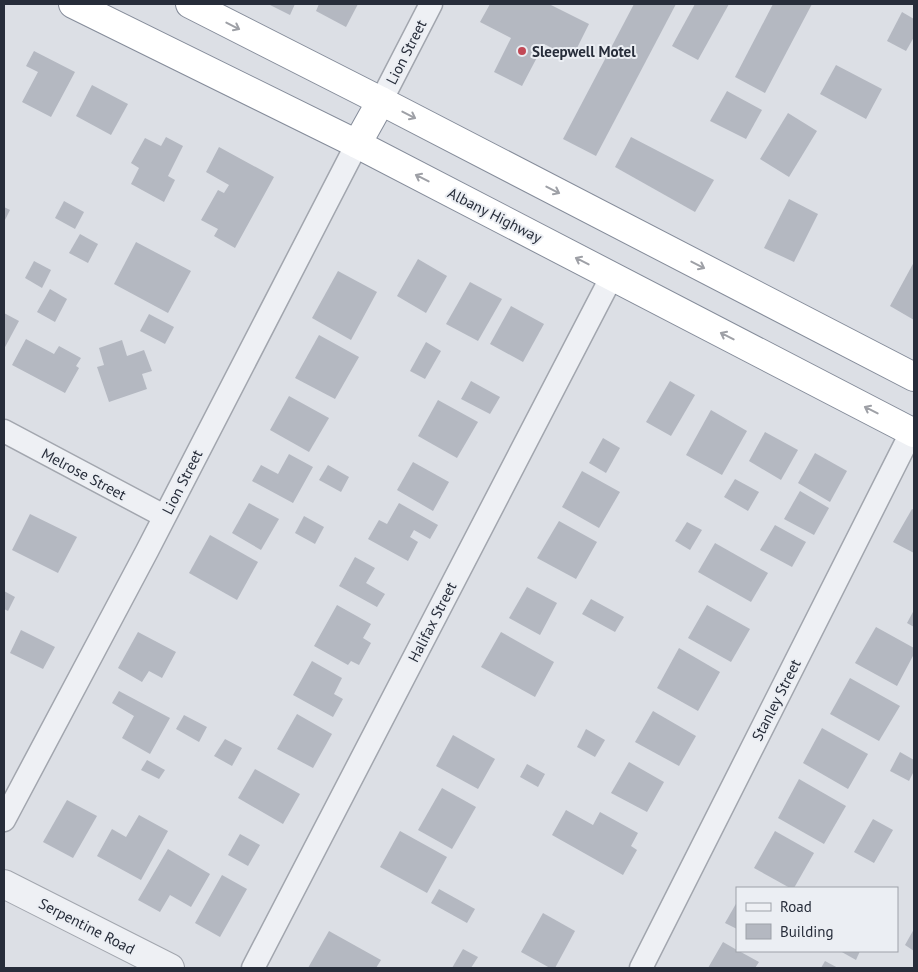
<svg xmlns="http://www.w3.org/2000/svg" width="918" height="972" font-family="'PT Sans',sans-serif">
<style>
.building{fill:#b4b8c1}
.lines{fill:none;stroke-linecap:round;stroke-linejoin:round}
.minor-casing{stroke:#a2a6ae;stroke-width:25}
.tertiary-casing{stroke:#a2a6ae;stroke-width:30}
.trunk-casing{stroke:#858c9a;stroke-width:30}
.minor{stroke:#eef0f4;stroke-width:22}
.tertiary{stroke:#eef0f4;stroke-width:28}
.trunk{stroke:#fff;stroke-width:28}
.oneway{stroke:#9ea0a6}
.poi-dot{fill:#c24956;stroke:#ebeef3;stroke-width:2}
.labels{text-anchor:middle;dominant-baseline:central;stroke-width:4;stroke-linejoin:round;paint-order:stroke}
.poi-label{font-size:15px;font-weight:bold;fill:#272d3a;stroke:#ebeef3;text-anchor:start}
.street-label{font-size:15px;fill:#272d3a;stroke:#ebeef3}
</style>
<rect width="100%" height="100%" fill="#dcdfe5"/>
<!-- building -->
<g class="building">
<path d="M268 4H295L290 15Z"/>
<path d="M319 4H358L346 27 316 11Z"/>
<path d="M490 4H549L589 24 572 58 544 44 522 86 494 72 511 38 480 22Z"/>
<path d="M634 4H676L596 156 563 139Z"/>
<path d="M695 4H729L698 60 672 46Z"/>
<path d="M773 4H812L765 93 735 77Z"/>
<path d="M902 12 914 19V37L906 51 887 41Z"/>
<path d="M34 51 75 72 51 117 22 102 38 72 26 66Z"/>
<path d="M836 65 882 89 866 119 820 94Z"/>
<path d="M92 85 128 104 111 135 76 116Z"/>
<path d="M727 91 762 110 746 139 710 121Z"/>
<path d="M788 113 817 131 789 177 760 159Z"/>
<path d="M166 137 183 146 168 176 175 180 164 202 131 184 139 168 131 163 145 138 161 146Z"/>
<path d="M631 137 714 180 695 212 615 167Z"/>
<path d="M219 147 274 177 235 248 214 236 218 229 201 220 218 190 224 193 229 185 206 172Z"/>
<path d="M789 199 818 214 794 262 764 248Z"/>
<path d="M64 201 84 212 75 229 55 218Z"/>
<path d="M4 207 10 210 4 222Z"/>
<path d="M80 234 98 244 88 263 69 253Z"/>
<path d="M136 242 191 271 168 313 114 284Z"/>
<path d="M418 259 447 276 426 313 397 296Z"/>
<path d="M34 261 51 270 42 288 25 278Z"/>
<path d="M914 262V320L890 306Z"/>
<path d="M338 271 377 292 351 340 312 318Z"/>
<path d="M470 282 502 299 478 341 446 324Z"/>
<path d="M50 289 67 299 55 322 37 312Z"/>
<path d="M511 306 544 324 523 362 490 344Z"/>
<path d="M4 313 19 321 4 349Z"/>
<path d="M149 314 174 327 165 344 140 331Z"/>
<path d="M319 335 359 357 335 399 295 378Z"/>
<path d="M26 339 54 354 59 346 81 358 76 366 79 368 65 393 12 365Z"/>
<path d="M122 340 127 356 144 350 152 371 142 374 147 389 109 402 97 367 104 365 99 348Z"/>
<path d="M426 342 441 351 425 379 410 371Z"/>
<path d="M471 381 500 397 490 414 461 399Z"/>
<path d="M670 381 695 395 671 436 646 422Z"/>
<path d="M289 396 329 418 309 452 270 430Z"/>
<path d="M438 400 478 422 457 458 418 436Z"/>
<path d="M711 410 747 431 722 475 686 455Z"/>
<path d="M765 432 798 450 781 480 749 461Z"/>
<path d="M603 438 620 448 606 473 589 463Z"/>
<path d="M815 453 847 471 830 502 798 483Z"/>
<path d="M289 454 313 467 293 503 252 481 261 465 278 474Z"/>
<path d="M413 462 449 482 433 511 397 490Z"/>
<path d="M328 465 349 477 341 492 319 480Z"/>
<path d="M582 471 620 492 599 528 562 507Z"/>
<path d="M735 479 759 492 748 511 724 497Z"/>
<path d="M800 491 829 508 814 535 784 519Z"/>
<path d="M249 503 279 519 261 550 232 533Z"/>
<path d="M399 503 438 525 430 539 414 530 410 537 418 542 408 561 368 539 379 520 387 524Z"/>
<path d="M912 509 914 510V553L893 542Z"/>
<path d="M30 514 77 537 58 573 12 550Z"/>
<path d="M304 516 324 527 315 544 295 533Z"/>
<path d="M559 521 597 542 576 579 537 558Z"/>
<path d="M687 522 702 530 690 550 675 541Z"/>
<path d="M775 525 806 542 792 567 760 550Z"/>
<path d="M210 535 258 562 237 600 189 573Z"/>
<path d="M715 543 768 573 751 602 698 572Z"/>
<path d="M355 557 375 568 366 583 385 594 377 607 339 586Z"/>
<path d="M527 587 557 603 540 635 509 618Z"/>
<path d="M4 591 15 597 8 611 4 609Z"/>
<path d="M591 599 624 617 615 632 582 614Z"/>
<path d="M337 605 371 624 363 638 371 643 359 665 351 661 348 665 314 646Z"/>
<path d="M707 605 750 629 731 662 688 638Z"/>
<path d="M914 610V627L907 623Z"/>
<path d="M876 627 914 648V654L897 686 855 663Z"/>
<path d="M21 630 55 647 43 669 10 653Z"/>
<path d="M138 632 176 652 162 678 149 671 142 682 118 668Z"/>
<path d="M501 632 554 662 535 697 481 667Z"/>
<path d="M679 648 720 672 698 711 657 688Z"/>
<path d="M312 661 342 678 334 694 343 699 333 717 293 695Z"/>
<path d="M850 678 900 706 879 741 830 714Z"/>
<path d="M119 691 170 718 150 754 122 738 134 716 112 703Z"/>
<path d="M653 711 696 736 679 766 635 742Z"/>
<path d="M297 714 332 734 313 768 277 749Z"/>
<path d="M184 715 207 727 199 742 176 729Z"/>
<path d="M822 728 868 754 848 789 803 763Z"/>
<path d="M586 729 605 740 595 757 577 747Z"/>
<path d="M453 735 495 759 478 789 436 766Z"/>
<path d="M225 739 242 748 232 766 214 756Z"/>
<path d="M900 752 914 760V771L909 781 890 771Z"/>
<path d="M147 760 165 770 159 779 141 770Z"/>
<path d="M629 762 664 782 647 812 611 793Z"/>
<path d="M527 764 545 774 538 787 520 777Z"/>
<path d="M255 769 300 794 283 824 238 798Z"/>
<path d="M799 779 846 806 824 844 778 818Z"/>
<path d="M442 788 476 807 452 849 418 830Z"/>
<path d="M67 800 97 816 73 858 43 842Z"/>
<path d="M566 810 593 825 600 812 638 833 631 846 637 850 623 875 552 835Z"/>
<path d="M139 815 168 831 141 880 97 856 112 829 126 837Z"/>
<path d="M873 819 893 830 874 863 854 852Z"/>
<path d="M400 831 447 857 427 893 380 867Z"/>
<path d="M775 831 814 853 794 888H790L754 868Z"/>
<path d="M240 834 260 845 248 866 228 855Z"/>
<path d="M168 849 210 874 191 907 170 895 160 912 138 900Z"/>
<path d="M222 875 247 889 220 937 195 923Z"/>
<path d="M439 889 475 909 467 923 431 903Z"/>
<path d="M737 902V929L725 923Z"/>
<path d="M543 913 575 931 555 968H550L521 952Z"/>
<path d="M914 929V951L905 945Z"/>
<path d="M329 931 381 960 376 968H308Z"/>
<path d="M723 942 737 950V951H739L759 962 755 968H708Z"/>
<path d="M463 949 478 957 471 968H452Z"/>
<path d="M840 951H860L856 960Z"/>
<path d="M825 961 838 968H821Z"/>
</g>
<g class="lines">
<defs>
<g id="minor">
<path d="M381 101 431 4"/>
<path d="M4 431 164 516"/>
<path d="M4 820 147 551 357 144"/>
<path d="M253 968 612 276"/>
<path d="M641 968 912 431"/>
</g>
<path id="tertiary" d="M4 884 170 968"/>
<g id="trunk">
<path d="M73 4 357 144 914 433"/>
<path d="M190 4 381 101 914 377"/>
<path d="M357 144 381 101"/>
</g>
</defs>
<!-- minor casing -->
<use href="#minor" class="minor-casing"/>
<!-- tertiary casing -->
<use href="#tertiary" class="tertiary-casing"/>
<!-- trunk casing -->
<use href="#trunk" class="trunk-casing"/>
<!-- minor -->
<use href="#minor" class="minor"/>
<!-- tertiary -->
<use href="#tertiary" class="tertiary"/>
<!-- trunk -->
<use href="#trunk" class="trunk"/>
</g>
<!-- one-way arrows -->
<defs><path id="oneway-shaft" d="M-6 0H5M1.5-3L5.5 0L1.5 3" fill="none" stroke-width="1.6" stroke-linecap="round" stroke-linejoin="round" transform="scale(1.25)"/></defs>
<g class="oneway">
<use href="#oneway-shaft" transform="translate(233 26) rotate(27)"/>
<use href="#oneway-shaft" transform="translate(409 115) rotate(27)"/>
<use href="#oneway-shaft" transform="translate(422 178) rotate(-153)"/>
<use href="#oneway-shaft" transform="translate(553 190) rotate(27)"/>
<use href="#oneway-shaft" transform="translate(582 261) rotate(-153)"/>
<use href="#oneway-shaft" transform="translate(698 265) rotate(27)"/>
<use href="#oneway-shaft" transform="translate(727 336) rotate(-153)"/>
<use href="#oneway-shaft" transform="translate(871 410) rotate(-153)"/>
</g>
<!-- markers -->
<circle class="poi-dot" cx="522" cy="51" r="5"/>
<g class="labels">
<!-- poi labels -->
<g class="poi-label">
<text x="532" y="51">Sleepwell Motel</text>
</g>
<!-- street labels -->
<g class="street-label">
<text transform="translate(406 52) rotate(-63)">Lion Street</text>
<text transform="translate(495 215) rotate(27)">Albany Highway</text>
<text transform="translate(84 474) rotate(28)">Melrose Street</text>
<text transform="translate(182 482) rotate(-63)">Lion Street</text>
<text transform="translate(432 622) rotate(-63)">Halifax Street</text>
<text transform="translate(776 700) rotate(-63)">Stanley Street</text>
<text transform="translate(87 926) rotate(27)">Serpentine Road</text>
</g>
</g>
<!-- border -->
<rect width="918" height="972" fill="none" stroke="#272d3a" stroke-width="10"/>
<!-- legend -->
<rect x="736" y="887" width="162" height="65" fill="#ebeef3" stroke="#9da1a9"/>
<rect x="746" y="903" width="25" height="8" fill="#eef0f4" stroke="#9da1a9"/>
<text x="780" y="912" font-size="15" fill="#272d3a">Road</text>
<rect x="746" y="924" width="25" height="15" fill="#b4b8c1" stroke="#9da1a9"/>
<text x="780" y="937" font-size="15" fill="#272d3a">Building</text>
</svg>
